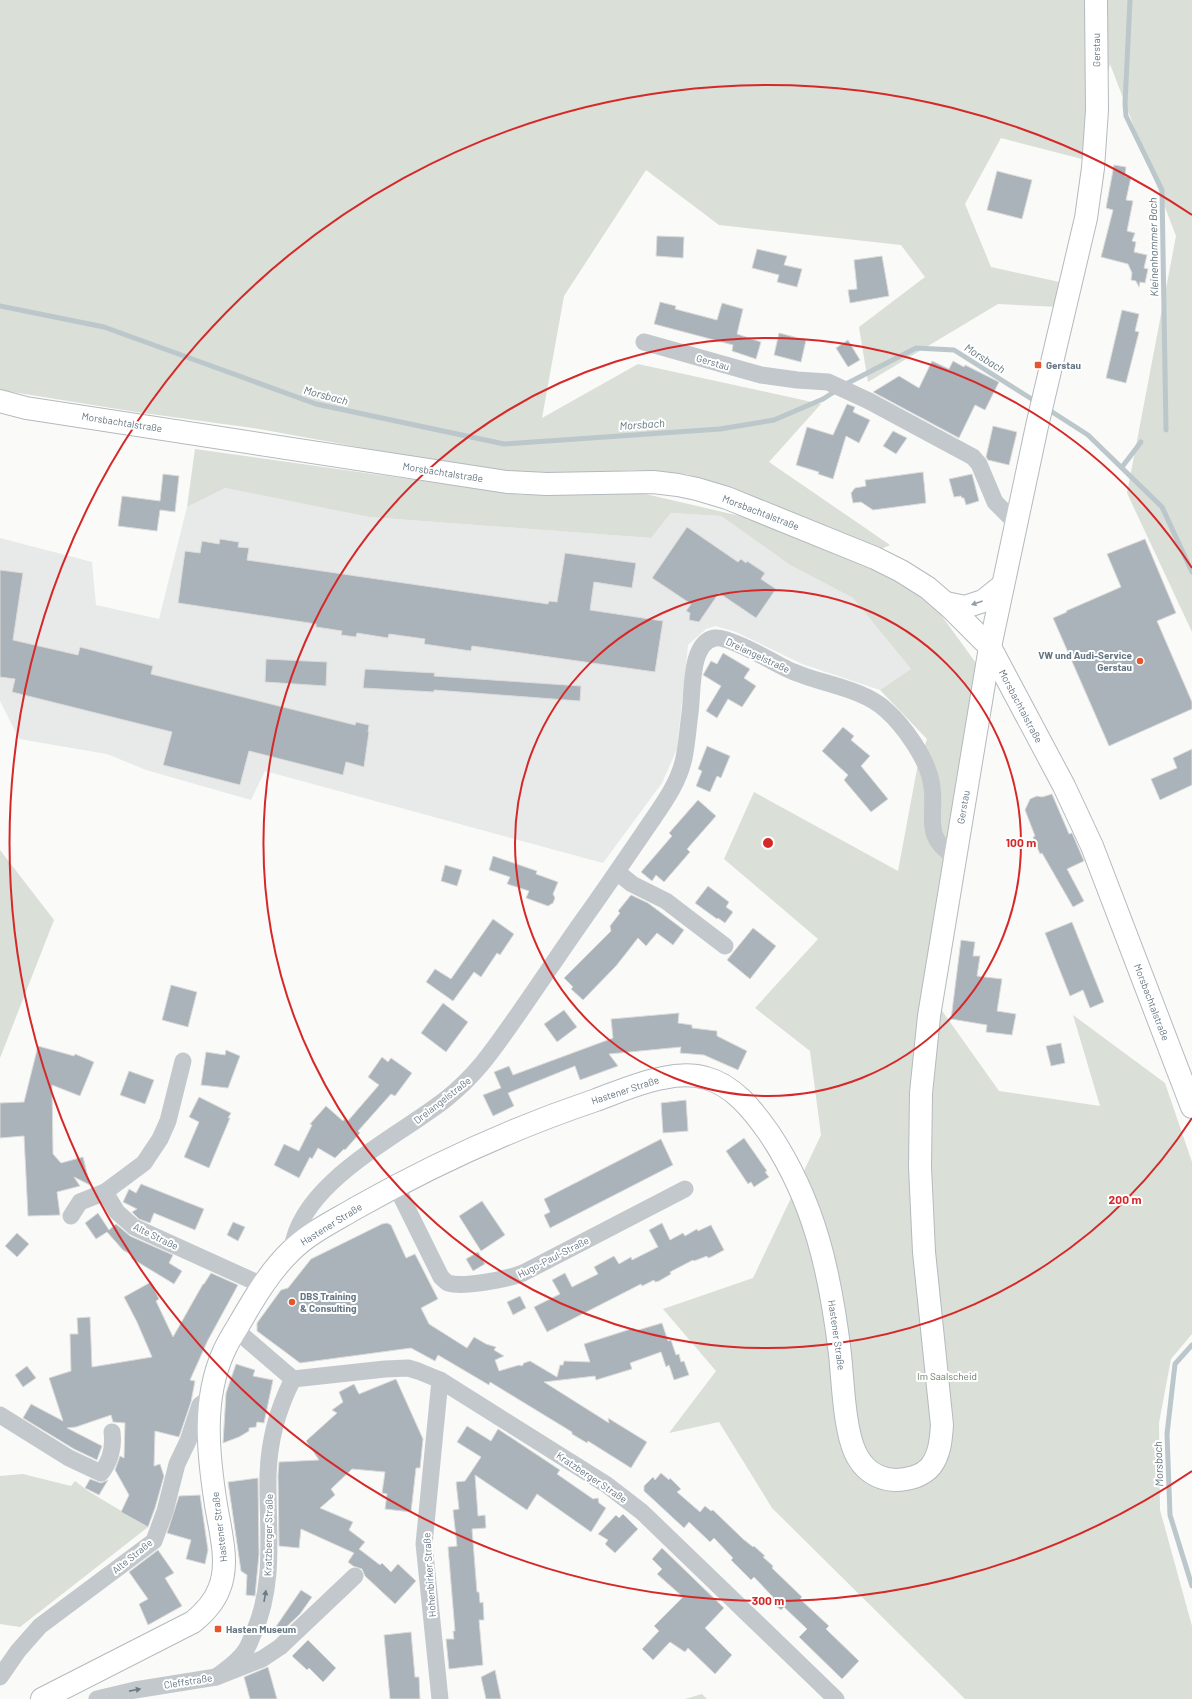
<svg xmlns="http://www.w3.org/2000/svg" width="1192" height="1699" font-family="Barlow,sans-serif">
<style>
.built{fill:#e8e9e9}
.green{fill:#dadfd7}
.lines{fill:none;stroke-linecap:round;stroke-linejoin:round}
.stream{stroke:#bbc7cb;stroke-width:5}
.building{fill:#aab3b9;stroke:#dcdcda}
.secondary-casing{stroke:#b3babf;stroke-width:24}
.street{stroke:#c3c8cc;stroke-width:17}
.secondary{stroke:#fff;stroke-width:22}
.oneway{fill:#939fa8}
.oneway2{fill:#6a7a87}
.ring{fill:none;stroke:#d62828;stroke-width:2}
.poi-dot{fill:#e4572e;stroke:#fff;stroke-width:1.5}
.labels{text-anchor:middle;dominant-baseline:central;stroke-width:4;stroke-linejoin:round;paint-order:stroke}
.street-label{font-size:10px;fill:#657683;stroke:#fff}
.poi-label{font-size:10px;font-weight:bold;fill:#657683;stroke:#fff;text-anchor:start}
.park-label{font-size:10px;fill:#687a64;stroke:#fff}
.water-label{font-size:11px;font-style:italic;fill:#60757c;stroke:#fff}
.centre{fill:#d62828;stroke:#fff;stroke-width:2}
.ring-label{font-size:12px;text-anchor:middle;font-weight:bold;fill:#d62828;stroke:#fff;stroke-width:4;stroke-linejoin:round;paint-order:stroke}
</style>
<rect width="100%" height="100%" fill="#fafaf8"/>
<!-- built -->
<path class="built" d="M225 488 369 517 651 538 671 513 721 516 790 565 853 598 911 669 880 690 802 664 736 632 715 626 706 629 688 645 677 749 662 783 603 863 265 771 251 800 146 770 107 754 19 739 0 701V538L92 562 96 605 159 619 187 507Z"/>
<!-- green -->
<g class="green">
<path d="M0 0H1192V632L1127 493 1176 236 1110 64 1086 160 1001 138 965 204 991 267 1064 283 1059 307 998 304 868 382 859 327 925 277 901 245 719 225 646 170 564 296 542 418 638 364 821 404 769 462 890 545 879 550 708 481 687 474 635 470 532 476 463 466 259 429 136 412 0 390Z"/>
<path d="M195 449 523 495 637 492 740 516 850 557 928 597 976 663 954 816 933 998 999 1091 1100 1106 1073 1015 1165 1083 1192 1162V1334L1171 1359 1159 1423 1160 1510 1192 1626V1699H965L772 1508 719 1422 669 1433 716 1371 663 1309 753 1278 821 1135 810 1051 755 1008 818 939 724 859 754 792 898 871 917 769 927 739 880 690 911 669 853 598 790 565 721 516 671 513 651 538 369 517 225 488 187 507Z"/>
<path d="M0 850 54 920 0 1058Z"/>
<path d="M23 1474 71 1486 75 1481 88 1491 148 1527 20 1627 0 1624V1476Z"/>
<path d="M702 1694 707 1699H685Z"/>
</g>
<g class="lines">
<!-- stream -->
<g class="stream">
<path d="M1130 0 1125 104 1126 116 1162 190 1166 430"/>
<path d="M0 306 104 327 316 404 504 444 720 429 774 420 823 399 837 390"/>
<path d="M844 385 916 348 954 350 1038 403"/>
<path d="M1046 408 1088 435 1162 507 1192 572"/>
<path d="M1122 467 1141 442"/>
<path d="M1192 1345 1175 1364 1167 1434 1170 1515 1192 1586"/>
</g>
</g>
<!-- building -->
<g class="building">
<path d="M1114 165 1126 167 1125 176 1131 177 1126 200 1133 201 1127 231 1135 233 1132 241 1136 242 1134 252 1147 255 1144 268 1148 269 1145 283 1140 282 1139 287 1136 281 1131 280 1132 273 1128 264 1101 257 1113 210 1106 208Z"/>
<path d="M997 171 1032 180 1022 219 987 210Z"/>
<path d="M657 236 684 237 683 258 656 256Z"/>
<path d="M757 249 787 256 784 265 802 269 797 287 777 282 779 275 752 268Z"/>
<path d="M882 256 889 296 850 303 848 290 857 289 854 260Z"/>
<path d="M660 302 676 306 675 309 717 320 722 303 743 309 737 334 761 342 756 359 732 351 733 345 654 324Z"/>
<path d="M1122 310 1139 314 1135 331 1139 332 1126 383 1106 378Z"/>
<path d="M779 333 806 340 801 362 774 355Z"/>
<path d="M848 340 860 360 848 367 836 348Z"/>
<path d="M932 361 949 369 953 361 964 367 965 365 999 382 985 410 975 405 959 438 873 392 899 376 919 388Z"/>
<path d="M847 404 855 407 853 412 870 420 859 443 846 436 833 479 818 474 819 472 796 465 807 427 833 435Z"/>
<path d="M993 426 1017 432 1009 465 988 460 986 457Z"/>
<path d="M893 431 907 438 896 454 883 446Z"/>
<path d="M923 472 926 503 873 510 861 502 853 503 851 493 855 488 866 486 865 480Z"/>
<path d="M163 474 179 476 175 512 160 510 157 531 118 526 122 496 160 501Z"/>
<path d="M972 474 979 501 966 505 964 498H962L961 496 954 497 949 479Z"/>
<path d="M687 527 738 562 741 559 746 563 747 561 765 573 761 579 776 589 756 618 719 593 699 622 689 620 690 613 686 611 691 604 652 578Z"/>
<path d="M220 539 239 542 238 547 249 548 247 560 548 604 549 601 557 602 565 553 636 563 632 588 594 582 590 610 663 621 655 672 472 646 471 651 444 647 424 644 425 639 389 634 388 638 357 633 356 637 341 635 342 631 316 627V624L178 603 185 551 200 553 202 541 219 544Z"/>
<path d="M1145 539 1176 613 1157 621 1192 702V709L1109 746 1053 618 1067 612 1066 611 1121 587 1107 554Z"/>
<path d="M0 570 23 573 13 640 78 655 80 647 153 666 151 674 355 725 356 722 369 725 368 732H369L364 767 346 762 343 775 249 751 240 785 163 765 172 732 12 692 15 679 0 677Z"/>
<path d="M723 653 750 669 744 678 756 686 742 707 728 699 717 718 706 711 721 686 703 675 711 661 717 664Z"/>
<path d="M266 659 327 662 326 686 265 682Z"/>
<path d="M365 669 435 673 434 676 581 686 580 701 434 690V692L363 688Z"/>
<path d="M843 727 854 736 851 740 870 756 861 766 888 799 871 812 844 780 848 775 822 751Z"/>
<path d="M707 746 730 756 721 778 717 776 710 792 696 786 702 771 698 769Z"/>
<path d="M1192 749V785L1160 800 1151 779 1177 768 1173 758Z"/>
<path d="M1052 794 1069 834 1072 833 1084 861 1067 869 1084 901 1073 907 1042 853 1040 854 1033 837 1035 836 1025 810 1030 799 1037 796 1042 797Z"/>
<path d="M698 800 716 816 687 849 690 852 664 882 656 875 652 881 641 872 672 836 669 833Z"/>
<path d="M493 856 537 871 536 874 558 882 553 894 555 898 553 903 548 906 526 898 529 891 507 884 510 877 489 870Z"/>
<path d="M445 865 462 870 457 886 441 881Z"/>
<path d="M708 886 729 902 726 907 733 912 725 923 718 918 717 919 695 903Z"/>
<path d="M631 895 648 903 684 930 673 945 657 933 646 946 638 938 616 966 583 1000 571 989 573 987 564 978 611 931 610 926 620 913 618 911Z"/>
<path d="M493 919 514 934 500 955 497 953 481 977 474 972 453 1001 426 982 435 969 451 979Z"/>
<path d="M1072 922 1104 1002 1090 1008 1083 990 1070 996 1045 933Z"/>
<path d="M753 928 776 946 750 979 727 960Z"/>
<path d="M961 940 975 942 973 956H980L977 976 1002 979 997 1011 1016 1014 1012 1035 986 1032 987 1025 951 1019Z"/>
<path d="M171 985 197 992 188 1027 162 1020Z"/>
<path d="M443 1003 468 1022 446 1052 421 1033Z"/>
<path d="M564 1010 577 1027 557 1042 544 1024Z"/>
<path d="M679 1013 678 1023 692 1025V1028L717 1031V1036L747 1051 738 1070 704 1055 680 1053 681 1047 609 1054 618 1066 580 1080 575 1066 508 1093 514 1106 493 1116 483 1095 501 1088 494 1072 509 1066 513 1075 613 1038 611 1019Z"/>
<path d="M1061 1043 1065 1063 1051 1066 1046 1046Z"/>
<path d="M38 1046 74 1056 75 1054 94 1062 80 1096 52 1085 53 1154 61 1163 83 1157 90 1185 74 1177 80 1186 57 1192 60 1215 28 1216 24 1136 0 1138V1103L24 1102Z"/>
<path d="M226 1050 240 1056 228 1088 201 1085 206 1052 225 1055Z"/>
<path d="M382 1057 388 1062 391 1058 412 1073 395 1096 391 1094 358 1131 360 1133 345 1150 344 1149 335 1158 318 1148 312 1159 310 1157 299 1178 274 1165 284 1144 299 1151 312 1125 310 1124 326 1106 343 1121 344 1119 347 1122 379 1085 368 1077Z"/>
<path d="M129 1071 154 1080 145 1104 120 1095Z"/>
<path d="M199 1097 231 1113 228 1118H230L209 1168 184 1157 199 1122 189 1117Z"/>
<path d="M686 1100 688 1131 663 1133 661 1103Z"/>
<path d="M744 1138 767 1171 765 1172 769 1177 754 1187 751 1182 748 1184 726 1151Z"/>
<path d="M661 1139 673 1165 550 1228 544 1215 550 1212 544 1199Z"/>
<path d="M141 1184 204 1209 195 1230 154 1213 150 1223 139 1219 132 1212 137 1209 123 1202 129 1189 136 1193Z"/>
<path d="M482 1201 505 1235 481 1251 459 1216Z"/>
<path d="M98 1213 109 1230 116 1224 130 1236 173 1255 169 1263 182 1271 174 1284 131 1258 133 1256 123 1250 107 1232 96 1239 85 1223Z"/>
<path d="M233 1222 245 1227 238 1241 227 1235Z"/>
<path d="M387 1223 391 1225 406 1258 415 1254 438 1299 421 1308 429 1324 467 1348 474 1337 486 1344 496 1347 494 1350 504 1356 495 1360 499 1371 519 1365 522 1366 524 1363 530 1361 557 1377 560 1365H563L564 1361 590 1362 584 1344 634 1328 635 1331 662 1323 668 1341 671 1340 676 1355 679 1354 681 1362 684 1361 689 1375 674 1380 669 1365 666 1367 661 1352 630 1363 632 1369 596 1380 595 1376 544 1382 609 1423 608 1418 647 1442 631 1468 588 1441 587 1443 572 1434V1432L490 1382 489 1385 438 1355 435 1361 411 1348 300 1363 257 1331V1323L281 1290 288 1288 311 1259 382 1224Z"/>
<path d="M662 1223 670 1240 683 1233 685 1236 697 1229 698 1231 711 1225 724 1250 711 1257 708 1258 707 1256 694 1261 693 1260 670 1272 671 1274 659 1281 655 1282 654 1280 642 1286 641 1284 547 1332 534 1307 560 1294 552 1280 565 1273 572 1287 598 1274 594 1267 614 1256 619 1264 631 1257 632 1260 658 1247 649 1230Z"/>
<path d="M17 1233 29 1244 17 1257 5 1246Z"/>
<path d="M478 1252 485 1264 473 1271 466 1259Z"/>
<path d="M211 1273 238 1285 208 1340 190 1380 195 1381 191 1402 179 1437 155 1431 154 1466 160 1464 164 1476 155 1508 148 1527 121 1512 129 1495 115 1470 120 1456 124 1458 125 1423 113 1422 111 1415 76 1427 67 1428 102 1446 97 1460 74 1449 23 1418 31 1404 63 1421 49 1378 71 1371 70 1334H78L77 1318 90 1317 92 1367 152 1357 137 1322 124 1297 151 1282 159 1299 156 1301 173 1337 203 1284H204Z"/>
<path d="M520 1296 526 1308 513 1315 507 1302Z"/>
<path d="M236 1364 255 1370 253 1376 273 1380 264 1423 257 1422 256 1427 249 1428V1431L239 1437 223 1443 226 1393Z"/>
<path d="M27 1366 36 1378 23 1387 15 1375Z"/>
<path d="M396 1379 423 1439 420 1468H416L411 1512 385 1509 387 1494 382 1493 385 1472 352 1469 331 1489 335 1495 320 1508 353 1522 349 1530 365 1542 359 1549 380 1565 382 1563 391 1572 398 1564 416 1581 395 1604 365 1576 362 1569 353 1566 348 1562 354 1553 301 1529 299 1548 279 1546 278 1475 279 1462 319 1460 306 1441 337 1413 332 1410 343 1402 339 1392 354 1384 359 1394Z"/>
<path d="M467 1426 491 1441 498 1429 560 1470 557 1474 593 1499 598 1498 599 1503 606 1508 591 1532 537 1494 527 1510 475 1475 478 1516 485 1515 486 1528 472 1529 477 1592H479L480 1603 483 1602 484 1620H479L483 1665 449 1669 446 1639H454L453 1631H455L448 1547 457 1546 453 1510 459 1509 456 1482 465 1481 481 1457 457 1442Z"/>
<path d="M661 1473 669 1480 670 1478 681 1489 677 1492 700 1512 705 1506 711 1511 713 1510 743 1539 753 1547 754 1546 765 1556 763 1557 773 1566 772 1568 802 1597 800 1599 829 1626 826 1629 859 1661 842 1679 799 1637 807 1629 784 1607 781 1610 775 1605 770 1600 773 1597 754 1577 751 1580 731 1560 733 1558 714 1538 710 1542 689 1522 684 1528 644 1491V1486L653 1477 655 1480Z"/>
<path d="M258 1478 259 1554 255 1596 246 1595 247 1575 241 1571 228 1482Z"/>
<path d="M90 1479 101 1483 108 1480 99 1495 85 1488Z"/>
<path d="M200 1495 208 1550 205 1564 186 1559 191 1540 167 1533 179 1496Z"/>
<path d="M623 1514 638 1529 615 1553 605 1544 608 1540 598 1534 616 1515 619 1518Z"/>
<path d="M662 1548 724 1608 705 1628 732 1655 715 1674 688 1648 685 1652 670 1642 653 1660 642 1649 659 1631 654 1626 683 1597 657 1574 662 1569 652 1559Z"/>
<path d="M158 1550 174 1573 165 1578 182 1606 148 1625 139 1604 148 1599 129 1572Z"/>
<path d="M301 1590 312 1597 300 1614 281 1632 275 1628Z"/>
<path d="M411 1632 415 1677H419L420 1699H390L384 1635Z"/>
<path d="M308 1640 336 1668 323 1682 309 1668 307 1670 292 1656Z"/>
<path d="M268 1667 277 1699H250L244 1677Z"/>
<path d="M495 1670 501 1699H486L481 1677Z"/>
</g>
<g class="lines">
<defs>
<g id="secondary">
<path d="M0 401 26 408 507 482 547 484 653 482 678 485 697 489 727 498 875 558 901 571 928 588 951 608 990 647 1064 786 1092 846 1192 1107"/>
<path d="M946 603 965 607 983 601 1003 585"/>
<path d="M42 1699 193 1622C204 1613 214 1603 219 1589 230 1564 220 1530 216 1505 208 1454 202 1399 224 1351 228 1342 233 1334 238 1326 253 1300 269 1272 291 1251 309 1233 334 1221 356 1208 432 1165 513 1128 596 1100 618 1092 640 1082 663 1078 677 1075 692 1074 706 1078 733 1085 753 1110 769 1133 815 1202 830 1272 840 1354 843 1382 844 1427 855 1452 866 1476 888 1485 914 1477 920 1475 927 1471 931 1466 940 1454 941 1439 942 1425L924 1252 920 1167 921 1093 929 1016 990 647 1037 426 1086 218 1093 168 1097 110 1096 0"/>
</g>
</defs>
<!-- secondary casing -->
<use href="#secondary" class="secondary-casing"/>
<!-- street -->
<g class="street">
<path d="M644 342 761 375 797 380 828 382 869 401 973 457 979 464 995 502 1016 523"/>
<path d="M617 872 632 884 666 901 725 946"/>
<path d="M396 1186 441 1277C443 1279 446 1282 448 1283 463 1288 508 1279 523 1273L685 1189"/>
<path d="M105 1192 117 1212 134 1227 262 1285"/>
<path d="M71 1216 80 1202 105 1192 144 1163 160 1139 168 1121 183 1061"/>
<path d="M292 1249C301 1182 398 1137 446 1099 475 1076 491 1053 512 1023 536 989 559 954 583 920 604 891 624 861 644 832 660 808 678 786 684 758 687 743 688 728 690 713 693 694 689 642 715 638 728 636 773 662 787 669 818 684 861 687 886 710 904 726 926 757 931 781 938 813 920 835 954 856"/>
<path d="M236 1330 293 1379 385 1369 408 1368 418 1371 440 1380 607 1485 642 1512 836 1699"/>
<path d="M440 1380 424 1544 440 1699"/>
<path d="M0 1415 69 1458 101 1473C110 1462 114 1447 112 1432"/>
<path d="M0 1677 18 1651 40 1626 154 1541 165 1511 177 1464 188 1441 200 1405 210 1398"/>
<path d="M216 1677C225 1670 238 1662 245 1651 249 1646 251 1638 254 1632 276 1582 267 1528 268 1475 269 1441 277 1410 293 1379"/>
<path d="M97 1699 135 1690 216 1677 262 1659 280 1647 355 1576"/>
</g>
<!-- secondary -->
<use href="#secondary" class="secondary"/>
</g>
<!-- one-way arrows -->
<defs><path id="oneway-solid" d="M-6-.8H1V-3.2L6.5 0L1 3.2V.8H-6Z"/></defs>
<use class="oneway" href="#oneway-solid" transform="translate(977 603) rotate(161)"/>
<g class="oneway2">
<use href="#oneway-solid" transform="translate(265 1596) rotate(-80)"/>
<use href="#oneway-solid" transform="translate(135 1690) rotate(-11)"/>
</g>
<!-- distance rings -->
<g class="ring">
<circle cx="768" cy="843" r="253"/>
<path d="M1192 1118A505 505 0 1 1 1192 568"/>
<path d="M1192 1471A758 758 0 1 1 1192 215"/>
</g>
<!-- markers -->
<g class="poi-dot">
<rect x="1034" y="361" width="8" height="8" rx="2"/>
<circle cx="1140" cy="661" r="4"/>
<circle cx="292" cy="1302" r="4"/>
<rect x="214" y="1625" width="8" height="8" rx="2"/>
</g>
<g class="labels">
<!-- street labels -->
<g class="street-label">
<text transform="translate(1096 50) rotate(-91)">Gerstau</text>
<text transform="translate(713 362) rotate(16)">Gerstau</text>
<text transform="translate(122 422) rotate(9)">Morsbachtalstraße</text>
<text transform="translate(443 472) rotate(9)">Morsbachtalstraße</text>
<text transform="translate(761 512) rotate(21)">Morsbachtalstraße</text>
<text transform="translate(758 655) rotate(25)">Dreiangelstraße</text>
<text transform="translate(1021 706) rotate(62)">Morsbachtalstraße</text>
<text transform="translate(963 807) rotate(-80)">Gerstau</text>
<text transform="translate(1152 1002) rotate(69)">Morsbachtalstraße</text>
<text transform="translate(625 1090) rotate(-18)">Hastener Straße</text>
<text transform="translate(442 1100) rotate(-38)">Dreiangelstraße</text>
<text transform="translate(331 1224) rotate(-32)">Hastener Straße</text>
<text transform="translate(156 1236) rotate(26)">Alte Straße</text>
<text transform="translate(553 1257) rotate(-27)">Hugo-Paul-Straße</text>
<text transform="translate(837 1335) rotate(82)">Hastener Straße</text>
<text transform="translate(592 1477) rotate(34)">Kratzberger Straße</text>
<text transform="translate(219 1527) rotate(-97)">Hastener Straße</text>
<text transform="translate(268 1535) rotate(-89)">Kratzberger Straße</text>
<text transform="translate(132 1556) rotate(-39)">Alte Straße</text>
<text transform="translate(429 1575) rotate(-94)">Hohenbirker Straße</text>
<text transform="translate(188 1681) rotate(-9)">Cleffstraße</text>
</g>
<!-- poi labels -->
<g class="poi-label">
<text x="1046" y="365">Gerstau</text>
<text x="1132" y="655" text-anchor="end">VW und Audi-Service<tspan x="1132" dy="12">Gerstau</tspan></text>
<text x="300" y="1296">DBS Training<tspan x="300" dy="12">&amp; Consulting</tspan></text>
<text x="226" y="1629">Hasten Museum</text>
</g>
<!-- park labels -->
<g class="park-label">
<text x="947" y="1376">Im Saalscheid</text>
</g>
<!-- water labels -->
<g class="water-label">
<text transform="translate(1153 247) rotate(-91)">Kleinenhammer Bach</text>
<text transform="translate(985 358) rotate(32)">Morsbach</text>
<text transform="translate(326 395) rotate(15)">Morsbach</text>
<text transform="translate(642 424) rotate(-4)">Morsbach</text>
<text transform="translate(1158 1464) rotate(-92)">Morsbach</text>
</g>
</g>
<circle cx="768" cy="843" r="6" class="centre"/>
<g class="ring-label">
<text x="1021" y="847">100 m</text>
<text x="1125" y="1204">200 m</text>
<text x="768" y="1605">300 m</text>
</g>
</svg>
